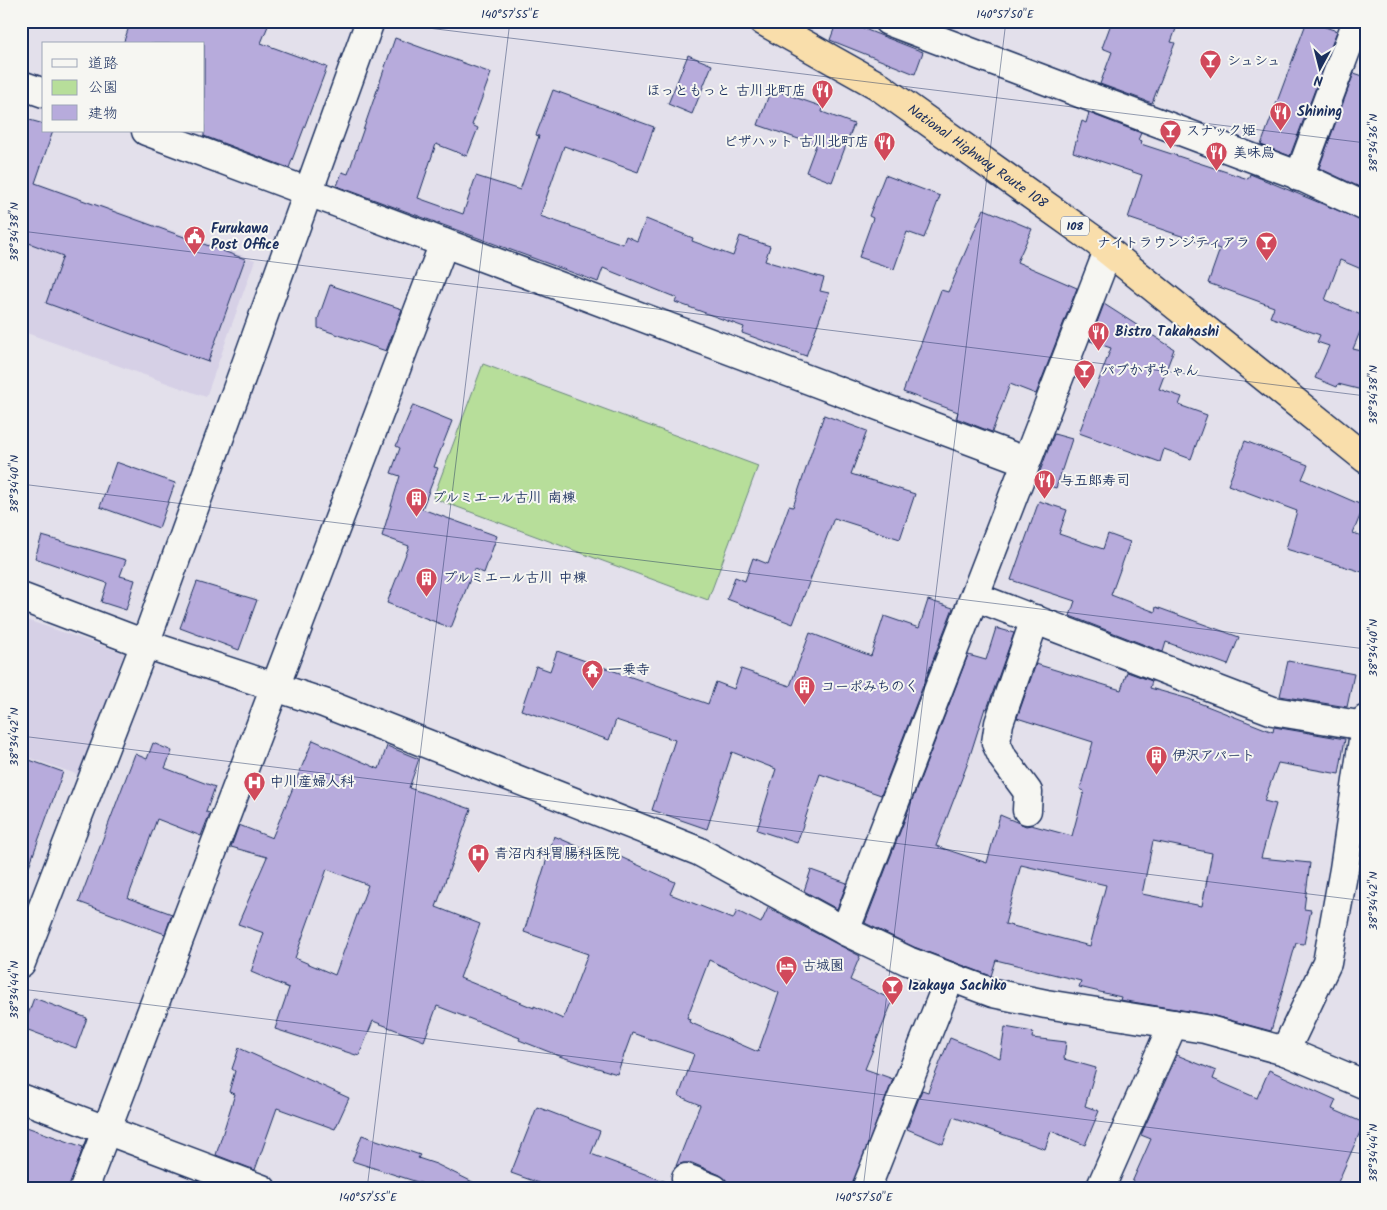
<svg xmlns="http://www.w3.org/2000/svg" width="1387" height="1210" font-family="Kalam,'Klee One',sans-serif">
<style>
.built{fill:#d6d0e6}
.green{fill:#b7de9a;stroke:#69867c}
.building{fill:#b7abdc;stroke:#1b2f5e;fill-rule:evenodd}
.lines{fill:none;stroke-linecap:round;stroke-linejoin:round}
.minor-casing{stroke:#1b2f5e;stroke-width:31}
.highway-casing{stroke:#1b2f5e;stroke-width:31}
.minor{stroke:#f6f6f2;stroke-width:28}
.highway{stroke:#f9deab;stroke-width:28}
.ticks{fill:none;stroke:#1b2f5e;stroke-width:1;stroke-opacity:0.45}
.labels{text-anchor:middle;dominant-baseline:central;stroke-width:4;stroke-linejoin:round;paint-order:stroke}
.shield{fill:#f6f6f2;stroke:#5d6b8a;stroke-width:1}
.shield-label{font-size:12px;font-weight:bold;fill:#1b2f5e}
.poi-label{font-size:14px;font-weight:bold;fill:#1b2f5e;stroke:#f6f6f2;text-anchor:start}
.street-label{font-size:14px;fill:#1b2f5e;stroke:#f6f6f2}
.neatline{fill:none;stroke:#1b2f5e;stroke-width:2}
.ticks-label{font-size:12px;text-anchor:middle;fill:#1b2f5e}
</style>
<rect width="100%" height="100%" fill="#e3e0eb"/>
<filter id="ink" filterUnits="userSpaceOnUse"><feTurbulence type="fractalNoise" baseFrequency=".02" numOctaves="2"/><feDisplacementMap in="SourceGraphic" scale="10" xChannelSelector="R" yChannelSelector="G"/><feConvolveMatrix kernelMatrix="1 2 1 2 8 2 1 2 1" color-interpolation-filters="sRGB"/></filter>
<g filter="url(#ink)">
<!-- built -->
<g class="built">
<path d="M21 177 255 260 206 397 21 331Z"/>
<path d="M21 618 124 653 82 776 21 755Z"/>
</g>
<!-- green -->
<path class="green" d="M483 364 758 466 708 600 433 498Z"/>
<!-- building -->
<g class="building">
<path d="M131 21H270L261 43 327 67 289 168 204 136V44H123Z"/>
<path d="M837 21H844L923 52 915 74 830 40Z"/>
<path d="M1112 21H1179L1171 42 1175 43 1152 103 1100 84 1112 52 1102 48Z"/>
<path d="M1307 21 1337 31 1290 156 1261 145Z"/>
<path d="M395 38 491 73 472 125 478 128 467 156 436 144 418 198 463 214 476 176 520 190 539 136 536 135 553 90 654 127 638 172 564 146 540 216 623 244 626 236 637 241 646 219 693 238 692 241 733 256 740 236 770 246 765 261 824 278 820 291 829 293 806 356 742 333 744 327 675 302 677 298 603 268 598 282 337 186 342 172 348 174Z"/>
<path d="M688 55 712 65 692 114 668 104Z"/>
<path d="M1354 73 1366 77V190L1319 168Z"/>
<path d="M771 89 823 107 822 112 854 124 832 182 806 172 816 145 758 125Z"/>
<path d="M1089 113 1141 133 1138 140 1142 141 1141 144 1248 179 1250 174 1366 222V271L1340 260 1325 300 1366 317 1353 349 1366 352V391L1338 384 1337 387 1315 378 1329 346 1317 342 1320 335 1270 317 1274 307 1208 283 1220 249 1128 218 1142 175 1073 152 1082 121 1086 123Z"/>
<path d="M26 119 44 124V131H53L35 183 245 259 208 362 46 303 63 256 21 240V133Z"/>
<path d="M885 175 940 196 924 238 907 232 894 269 859 257 873 218 869 216Z"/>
<path d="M984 209 1032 229 1017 262 1077 288 1036 394 1010 384 992 432 956 418 958 412 903 392 941 290 948 292Z"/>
<path d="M330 285 402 309 386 351 318 328V319Z"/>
<path d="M1104 304 1174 349 1159 389 1182 397 1179 405 1207 415 1191 459 1164 449 1160 462 1079 433 1111 348 1090 341Z"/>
<path d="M413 405 452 421 434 467 438 468 422 509 497 536 484 573 474 569 451 628 387 603 409 546 382 536 400 476 391 473 400 448 396 446Z"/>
<path d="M824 415 867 431 851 474 915 494 900 539 834 518 793 624 727 599 735 577 745 581 753 558 768 564 789 506 793 507Z"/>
<path d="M1054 434 1072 439 1056 488 1036 482Z"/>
<path d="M1245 441 1308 465 1302 479 1364 506 1353 533 1366 537V573L1286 549 1297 511 1228 485Z"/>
<path d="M116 462 175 483 159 528 100 507Z"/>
<path d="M1039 501 1067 510 1059 534 1103 549 1108 534 1130 542 1111 595 1155 612 1156 607 1239 637 1228 665 1166 642 1163 652 1070 616 1075 601 1011 580Z"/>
<path d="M42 536 126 560 120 576 135 580 126 610 101 602 107 583 35 558Z"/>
<path d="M197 582 257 600 239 650 180 628Z"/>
<path d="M928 600 953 608 881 795 820 774 797 843 757 830 776 769 732 752 707 829 652 810 675 740 616 720 609 740 521 710 536 666 550 671 557 651 708 704 716 682 734 689 741 669 790 686 810 633 871 656 884 616 919 628Z"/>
<path d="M996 628 1014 633 987 709 985 708 967 765 936 846 987 863 1000 815 1026 826 1031 825 1072 836 1084 791 1080 789 1093 742 1017 718 1036 664 1121 690 1127 672 1152 681 1150 688 1189 699 1273 732 1274 727 1345 739 1339 774 1278 763 1264 801 1276 804 1261 858 1310 863 1304 909 1311 910 1304 944 1296 943 1271 1031 1207 1014 1120 1000 1121 997 1079 987 1081 981 996 960 991 976 914 947 865 923 968 655 986 660ZM1153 841 1212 853 1202 906 1142 894ZM1021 865 1106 885 1090 946 1005 924Z"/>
<path d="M1288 661 1354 674 1347 707 1280 696Z"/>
<path d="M313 740 379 769 387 746 419 759 409 788 471 809 436 907 480 924 460 978 534 1008V1006L563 1019 588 954 524 932 554 836 609 860 612 853 675 882 670 894 733 919 737 911 761 923 768 908 860 956 850 980 893 1000 865 1069 893 1079 851 1189H737L729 1186 726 1180 720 1175 692 1163H683L676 1166 700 1105 679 1096 694 1054 632 1033 617 1074 562 1057 519 1040 520 1038 437 1006 424 1041 373 1021 359 1056 275 1029 289 988 251 972 264 933 238 924 267 857 231 847 239 825 272 838ZM327 869 368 885 335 975 295 958ZM709 960 779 993 758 1052 689 1022 690 1019 687 1018Z"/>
<path d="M153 743 172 751 165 768 215 787 206 812 210 813 201 836 157 819 128 898 172 914 165 934 79 902 135 754 147 759Z"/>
<path d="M21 757 63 772 24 880H21Z"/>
<path d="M811 870 847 883 837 909 804 891Z"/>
<path d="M34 998 87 1018 76 1048 23 1028Z"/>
<path d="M1005 1027 1033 1032 1032 1038 1066 1042 1064 1059 1096 1068 1085 1106 1099 1111 1085 1145 1051 1131 1045 1149 953 1117 943 1144 907 1129 922 1090 928 1092 950 1038 1000 1058Z"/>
<path d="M239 1048 349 1098 335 1129 277 1108 255 1170 216 1155 235 1094 229 1092 235 1071 232 1069Z"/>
<path d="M1177 1055 1216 1071 1213 1079 1257 1098 1269 1070 1336 1100 1332 1109 1364 1123 1335 1189H1129L1151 1139 1141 1135Z"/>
<path d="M537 1107 600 1131 591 1154 672 1184 675 1189H556L511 1173Z"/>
<path d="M21 1125 83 1147 69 1189H21Z"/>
<path d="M362 1135 420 1155 418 1158 436 1164 487 1189H439L352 1161Z"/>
</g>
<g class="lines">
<defs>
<g id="minor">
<path d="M888 21 1295 174 1366 207"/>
<path d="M21 85 44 93"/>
<path d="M146 131 1025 461"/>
<path d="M1299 177 1357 21"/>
<path d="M21 597 145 644 324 703 698 851 845 931 908 961 993 993 1046 1004 1205 1029 1285 1051 1366 1085"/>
<path d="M976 597 1273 711 1365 726"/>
<path d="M1027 810 1028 792 1003 758 996 743 999 723 1035 619"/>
<path d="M845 931 1108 251"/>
<path d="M21 963 145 644 370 21"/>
<path d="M1285 1051 1327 963 1344 869 1366 719"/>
<path d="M21 1098 262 1189"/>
<path d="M686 1178 714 1189"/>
<path d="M84 1189 444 243"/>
<path d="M866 1189 950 977"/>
<path d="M1100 1189 1173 1024"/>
</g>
<g id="highway">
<path id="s1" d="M763 21 877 85 1097 242 1366 459"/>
</g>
</defs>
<!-- minor casing -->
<use href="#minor" class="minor-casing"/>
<!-- highway casing -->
<use href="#highway" class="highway-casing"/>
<!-- minor -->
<use href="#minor" class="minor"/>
<!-- highway -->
<use href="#highway" class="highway"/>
</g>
</g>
<!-- ticks -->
<path class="ticks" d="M371 21 1366 143M21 231 1366 396M21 484 1366 649M21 736 1366 901M21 989 1366 1154M367 1189 510 21M863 1189 1006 21M1359 1189 1366 1132"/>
<!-- icons -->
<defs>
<symbol id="bar-pin" viewBox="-11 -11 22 30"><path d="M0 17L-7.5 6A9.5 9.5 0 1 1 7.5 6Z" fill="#d1495b" stroke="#f6f6f2"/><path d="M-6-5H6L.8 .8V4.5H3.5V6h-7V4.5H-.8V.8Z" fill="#fff"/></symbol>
<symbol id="restaurant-pin" viewBox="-11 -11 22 30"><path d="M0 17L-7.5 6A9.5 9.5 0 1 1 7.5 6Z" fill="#d1495b" stroke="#f6f6f2"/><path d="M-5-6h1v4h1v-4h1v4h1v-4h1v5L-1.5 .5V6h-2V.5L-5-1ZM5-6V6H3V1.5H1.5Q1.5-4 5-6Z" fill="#fff"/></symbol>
<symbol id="civic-pin" viewBox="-11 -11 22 30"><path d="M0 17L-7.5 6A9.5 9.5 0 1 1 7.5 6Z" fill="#d1495b" stroke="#f6f6f2"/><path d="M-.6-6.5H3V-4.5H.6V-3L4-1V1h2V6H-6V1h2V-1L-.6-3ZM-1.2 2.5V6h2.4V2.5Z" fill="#fff"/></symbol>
<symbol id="building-pin" viewBox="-11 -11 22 30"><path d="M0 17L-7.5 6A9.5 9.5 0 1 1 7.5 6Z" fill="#d1495b" stroke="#f6f6f2"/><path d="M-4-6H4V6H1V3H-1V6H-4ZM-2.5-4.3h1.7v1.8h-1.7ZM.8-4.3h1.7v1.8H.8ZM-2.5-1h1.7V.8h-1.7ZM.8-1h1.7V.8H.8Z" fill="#fff"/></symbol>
<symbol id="temple-pin" viewBox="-11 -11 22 30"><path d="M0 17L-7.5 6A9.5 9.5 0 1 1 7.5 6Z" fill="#d1495b" stroke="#f6f6f2"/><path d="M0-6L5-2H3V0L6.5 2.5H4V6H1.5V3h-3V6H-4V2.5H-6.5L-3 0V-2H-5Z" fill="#fff"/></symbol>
<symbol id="hospital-pin" viewBox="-11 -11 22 30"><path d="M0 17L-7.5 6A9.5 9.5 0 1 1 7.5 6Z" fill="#d1495b" stroke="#f6f6f2"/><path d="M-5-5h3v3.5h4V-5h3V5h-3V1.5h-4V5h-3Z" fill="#fff"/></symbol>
<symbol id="hotel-pin" viewBox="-11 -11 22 30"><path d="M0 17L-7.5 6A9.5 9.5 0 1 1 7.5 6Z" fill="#d1495b" stroke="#f6f6f2"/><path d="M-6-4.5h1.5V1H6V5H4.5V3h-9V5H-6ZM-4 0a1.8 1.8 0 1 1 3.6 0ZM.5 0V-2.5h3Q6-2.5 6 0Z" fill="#fff"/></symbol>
</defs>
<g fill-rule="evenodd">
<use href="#bar-pin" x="1198" y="48" width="25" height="34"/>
<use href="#restaurant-pin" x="810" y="78" width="25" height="34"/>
<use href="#restaurant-pin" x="1268" y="100" width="25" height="34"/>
<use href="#bar-pin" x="1158" y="118" width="25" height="34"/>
<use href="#restaurant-pin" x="872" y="130" width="25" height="34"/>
<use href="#restaurant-pin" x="1204" y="140" width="25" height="34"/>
<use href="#civic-pin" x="182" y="224" width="25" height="34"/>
<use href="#bar-pin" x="1254" y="230" width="25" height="34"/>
<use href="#restaurant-pin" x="1086" y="320" width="25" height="34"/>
<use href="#bar-pin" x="1072" y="358" width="25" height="34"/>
<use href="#restaurant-pin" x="1032" y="468" width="25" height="34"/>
<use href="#building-pin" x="404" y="486" width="25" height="34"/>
<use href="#building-pin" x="414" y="566" width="25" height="34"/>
<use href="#temple-pin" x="580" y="658" width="25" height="34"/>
<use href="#building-pin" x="792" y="674" width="25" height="34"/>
<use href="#building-pin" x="1144" y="744" width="25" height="34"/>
<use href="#hospital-pin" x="242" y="770" width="25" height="34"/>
<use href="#hospital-pin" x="466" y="842" width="25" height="34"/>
<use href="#hotel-pin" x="774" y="954" width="25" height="34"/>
<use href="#bar-pin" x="880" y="974" width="25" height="34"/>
</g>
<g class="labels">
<!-- shield labels -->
<rect class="shield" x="1061" y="216.5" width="28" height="19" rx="4"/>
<g class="shield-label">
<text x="1075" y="226">108</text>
</g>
<!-- poi labels -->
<g class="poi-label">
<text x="1227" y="61">シュシュ</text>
<text x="806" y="91" text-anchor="end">ほっともっと 古川北町店</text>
<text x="1297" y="112">Shining</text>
<text x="1186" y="131">スナック姫</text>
<text x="869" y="142" text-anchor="end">ピザハット 古川北町店</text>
<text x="1233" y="153">美味鳥</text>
<text x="211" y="229">Furukawa<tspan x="211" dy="16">Post Office</tspan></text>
<text x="1250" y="243" text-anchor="end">ナイトラウンジティアラ</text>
<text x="1115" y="332">Bistro Takahashi</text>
<text x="1101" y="371">パブかずちゃん</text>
<text x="1060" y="481">与五郎寿司</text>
<text x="432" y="498">プルミエール古川 南棟</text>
<text x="443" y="578">プルミエール古川 中棟</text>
<text x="608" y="670">一乗寺</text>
<text x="821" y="687">コーポみちのく</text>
<text x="1172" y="756">伊沢アパート</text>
<text x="270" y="782">中川産婦人科</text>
<text x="494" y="854">青沼内科胃腸科医院</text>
<text x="802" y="966">古城園</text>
<text x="908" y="986">Izakaya Sachiko</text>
</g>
<!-- street labels -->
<g class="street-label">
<text stroke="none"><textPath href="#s1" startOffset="254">National Highway Route 108</textPath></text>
</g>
</g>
<!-- margin -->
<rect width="1387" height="1210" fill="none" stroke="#f6f6f2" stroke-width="55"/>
<!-- legend -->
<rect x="42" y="42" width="162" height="90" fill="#f6f6f2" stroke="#9ea6b7"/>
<rect x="52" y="59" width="25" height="8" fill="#f6f6f2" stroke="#9ea6b7"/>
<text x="88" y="68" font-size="15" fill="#1b2f5e">道路</text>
<rect x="52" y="80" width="25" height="15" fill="#b7de9a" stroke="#9ea6b7"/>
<text x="88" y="92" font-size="15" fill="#1b2f5e">公園</text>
<rect x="52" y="105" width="25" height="15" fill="#b7abdc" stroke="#9ea6b7"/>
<text x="88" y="118" font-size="15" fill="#1b2f5e">建物</text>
<!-- north arrow -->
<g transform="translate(1320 68) rotate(187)" stroke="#f6f6f2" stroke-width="4" paint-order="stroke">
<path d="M0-4L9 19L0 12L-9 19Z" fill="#1b2f5e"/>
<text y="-8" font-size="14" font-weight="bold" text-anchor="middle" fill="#1b2f5e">N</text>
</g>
<rect x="28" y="28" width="1332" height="1154" class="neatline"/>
<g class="ticks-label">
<text x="510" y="18">140°57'55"E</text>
<text x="1005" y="18">140°57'50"E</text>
<text transform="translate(1373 143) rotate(-90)" y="4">38°34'36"N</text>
<text transform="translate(14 232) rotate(-90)" y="4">38°34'38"N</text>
<text transform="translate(1373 395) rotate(-90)" y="4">38°34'38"N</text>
<text transform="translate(14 484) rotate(-90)" y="4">38°34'40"N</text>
<text transform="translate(1373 648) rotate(-90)" y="4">38°34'40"N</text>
<text transform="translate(14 737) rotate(-90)" y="4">38°34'42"N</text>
<text transform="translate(1373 901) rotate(-90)" y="4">38°34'42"N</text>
<text transform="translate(14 990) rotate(-90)" y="4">38°34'44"N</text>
<text transform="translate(1373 1153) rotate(-90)" y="4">38°34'44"N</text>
<text x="368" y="1201">140°57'55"E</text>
<text x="864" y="1201">140°57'50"E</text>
</g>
</svg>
